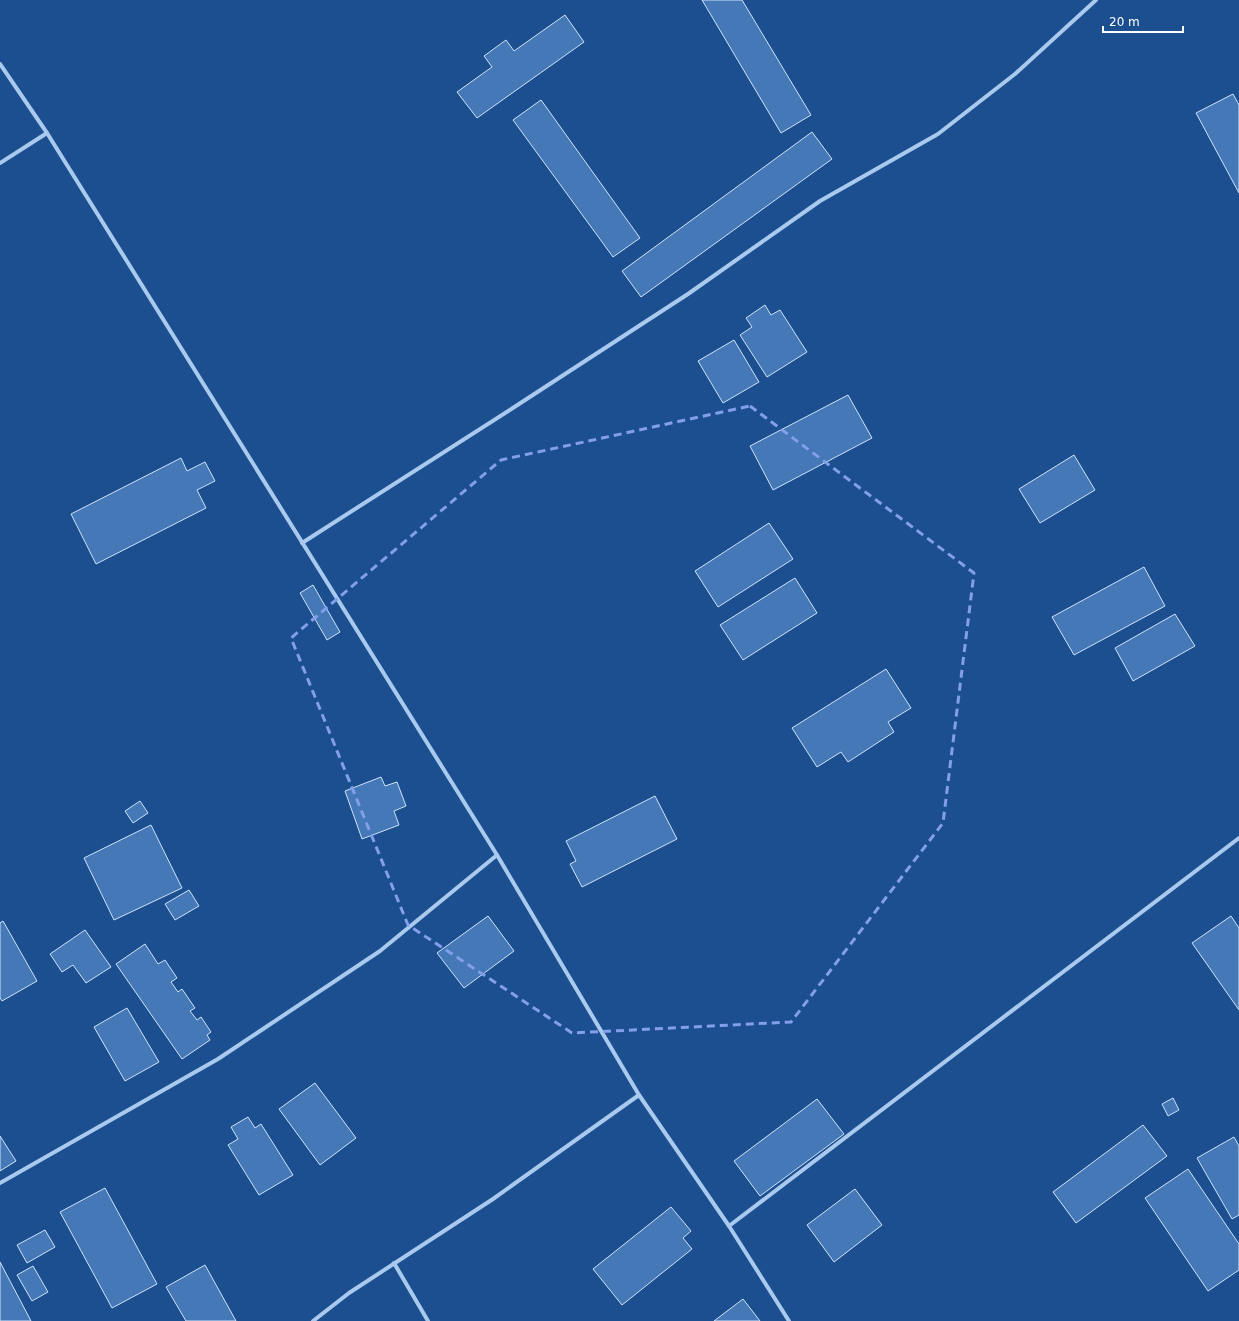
<svg xmlns="http://www.w3.org/2000/svg" width="1239" height="1321" font-family="'DejaVu Sans',sans-serif">
<style>
.building{fill:#4478b7;stroke:#cfe3fa}
.lines{fill:none;stroke-linecap:round;stroke-linejoin:round}
.street{stroke:#a9c9ee;stroke-width:4}
.marked{fill:none;stroke:#839eea;stroke-width:3;stroke-dasharray:8 5;stroke-linejoin:round}
</style>
<rect width="100%" height="100%" fill="#1b4f8f"/>
<!-- building -->
<g class="building">
<path d="M702 0H742L811 115 781 133Z"/>
<path d="M565 15 584 42 477 118 457 92 492 67 484 56 506 40 514 51Z"/>
<path d="M1233 94 1239 105V193L1196 113Z"/>
<path d="M541 100 640 238 613 257 513 120Z"/>
<path d="M812 132 832 159 641 297 622 271Z"/>
<path d="M765 305 771 315 780 310 807 352 767 377 740 335 752 327 746 318Z"/>
<path d="M734 340 759 382 723 403 698 361Z"/>
<path d="M848 395 872 438 773 490 750 446Z"/>
<path d="M1074 455 1095 490 1040 523 1019 489Z"/>
<path d="M181 458 187 471 205 462 215 481 197 490 206 508 96 564 71 514Z"/>
<path d="M769 523 793 559 718 607 695 571Z"/>
<path d="M1144 567 1165 606 1074 655 1052 617Z"/>
<path d="M795 578 817 613 743 660 720 625Z"/>
<path d="M313 585 340 632 327 640 300 593Z"/>
<path d="M1175 614 1195 646 1133 681 1115 648Z"/>
<path d="M886 669 911 708 888 722 894 732 848 762 841 752 817 767 792 728Z"/>
<path d="M381 777 385 786 397 782 406 806 394 811 399 825 362 839 345 791Z"/>
<path d="M655 796 677 839 582 887 570 864 576 861 566 841Z"/>
<path d="M140 801 148 813 133 823 125 811Z"/>
<path d="M151 825 182 888 114 920 84 858Z"/>
<path d="M189 890 199 906 175 920 165 904Z"/>
<path d="M488 916 514 951 464 988 437 953Z"/>
<path d="M1231 916 1239 928V1010L1192 943Z"/>
<path d="M3 921 37 981 2 1001 0 998V923Z"/>
<path d="M85 930 111 967 86 983 73 965 62 972 50 954Z"/>
<path d="M145 944 158 964 165 960 177 978 171 982 178 992 182 989 195 1008 190 1011 197 1020 201 1017 211 1032 207 1035 210 1040 182 1059 116 964Z"/>
<path d="M127 1008 159 1062 125 1081 94 1027Z"/>
<path d="M315 1083 356 1138 320 1165 279 1109Z"/>
<path d="M1173 1098 1179 1110 1168 1116 1162 1104Z"/>
<path d="M817 1099 844 1134 760 1196 734 1161Z"/>
<path d="M248 1117 255 1128 261 1124 293 1175 259 1195 228 1145 238 1139 231 1127Z"/>
<path d="M1143 1125 1167 1156 1076 1223 1053 1192Z"/>
<path d="M0 1136 16 1161 0 1171Z"/>
<path d="M1234 1137 1239 1146V1215L1232 1219 1197 1158Z"/>
<path d="M1188 1169 1239 1244V1270L1208 1291 1145 1198Z"/>
<path d="M105 1188 157 1284 112 1308 60 1212Z"/>
<path d="M855 1189 882 1225 834 1262 807 1225Z"/>
<path d="M671 1207 691 1231 683 1238 692 1249 622 1305 593 1269Z"/>
<path d="M45 1230 55 1247 27 1263 17 1245Z"/>
<path d="M0 1262 31 1321H0Z"/>
<path d="M205 1265 236 1321H186L166 1287Z"/>
<path d="M33 1266 48 1292 32 1301 17 1275Z"/>
<path d="M743 1299 760 1321H714Z"/>
</g>
<g class="lines">
<!-- street -->
<g class="street">
<path d="M0 64 47 133 497 855 639 1095 729 1226 789 1321"/>
<path d="M0 163 47 133"/>
<path d="M302 543 519 404 688 294 820 201 938 134 1015 74 1096 0"/>
<path d="M0 1183 218 1059 380 951 497 855"/>
<path d="M729 1226 1239 838"/>
<path d="M394 1263 428 1321"/>
<path d="M313 1321 349 1293 493 1199 639 1095"/>
</g>
</g>
<!-- marked area -->
<path class="marked" d="M750 406 974 573 943 823 791 1022 572 1033 408 925 291 638 501 460Z"/>
<!-- scale -->
<path d="M1103 26v6h80v-6" fill="none" stroke="#ffffff" stroke-width="2"/>
<text x="1109" y="26" font-size="12" fill="#ffffff" stroke="#1b4f8f" stroke-width="3" paint-order="stroke">20 m</text>
</svg>
